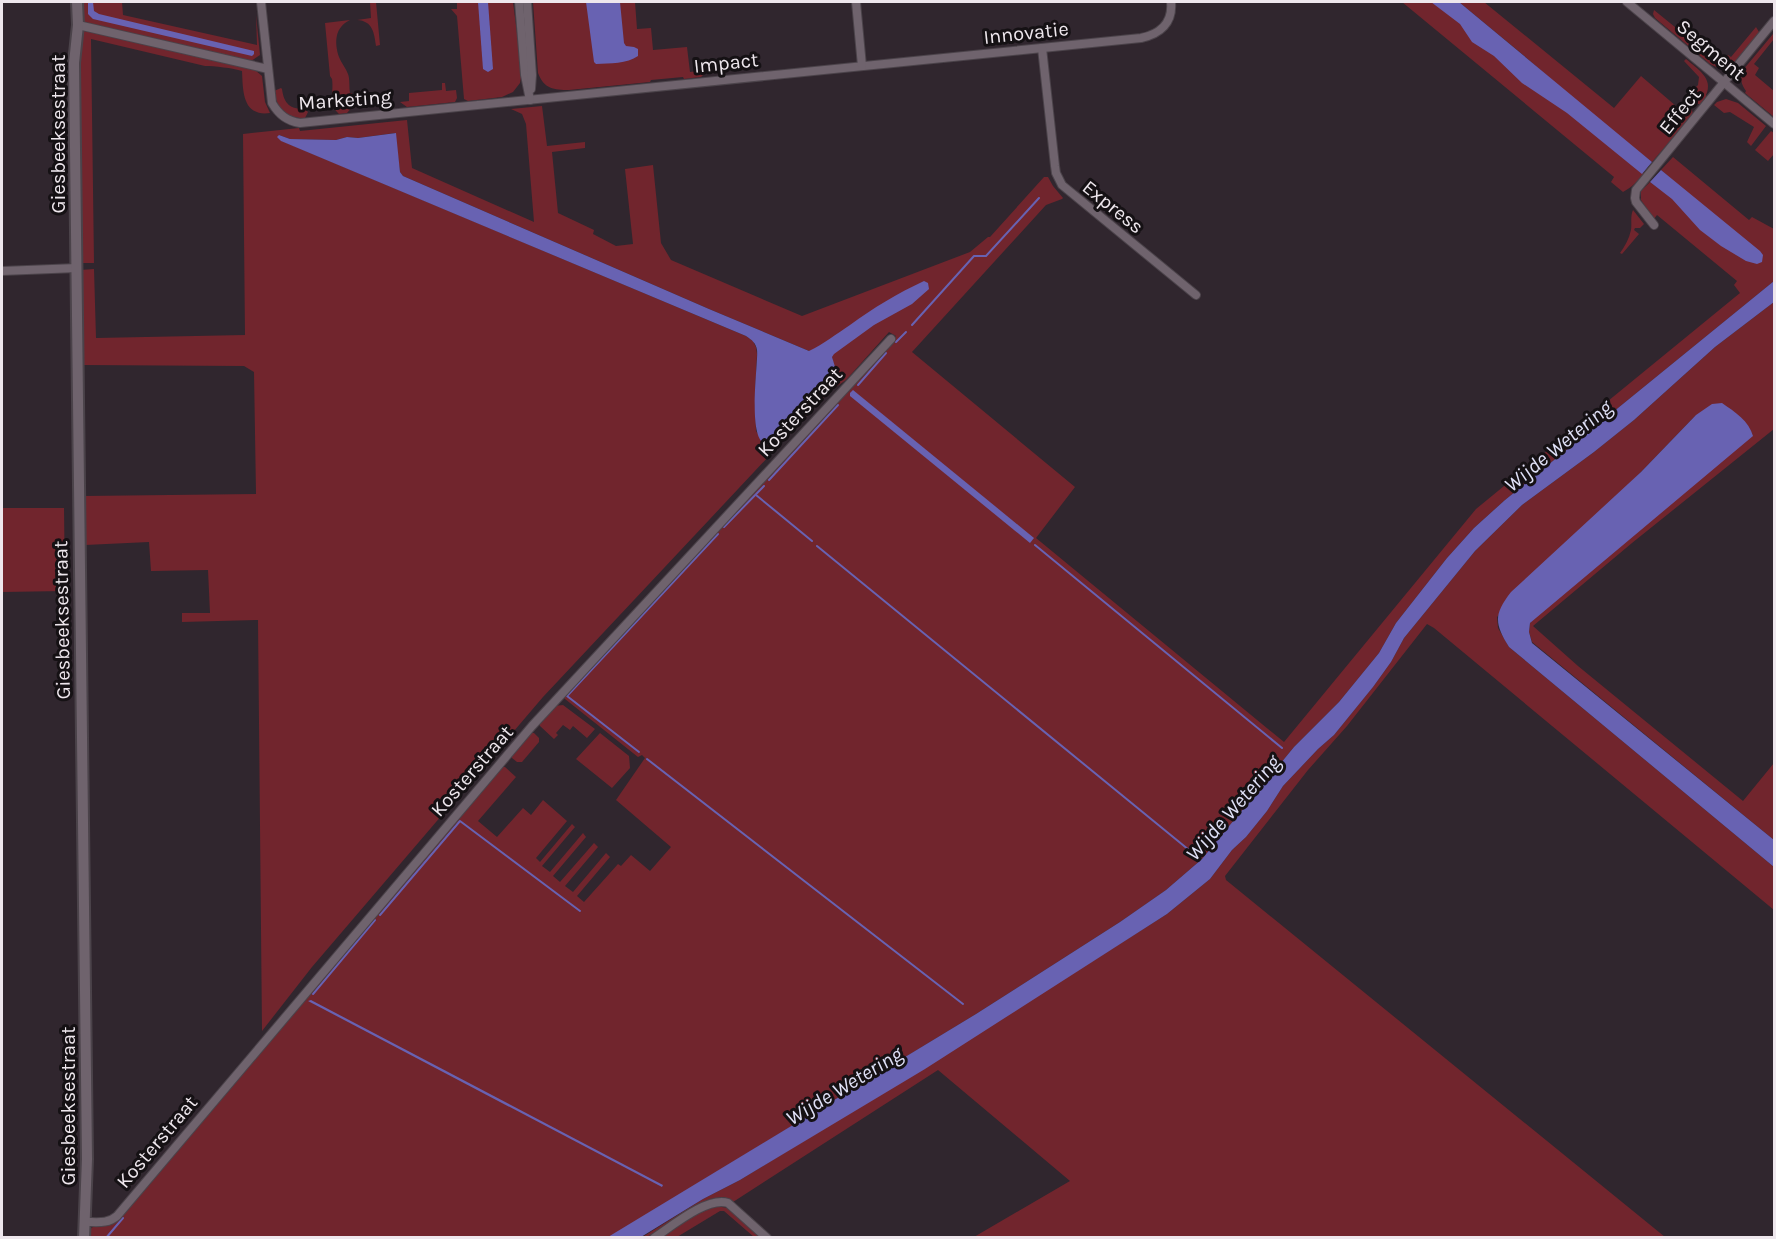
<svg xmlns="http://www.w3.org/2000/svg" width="1776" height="1239" font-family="Karla,sans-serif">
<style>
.green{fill:#71252d;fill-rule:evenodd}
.water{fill:#6862b2}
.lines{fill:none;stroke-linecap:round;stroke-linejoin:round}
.stream{stroke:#6862b2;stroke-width:2}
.street-casing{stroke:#4b434a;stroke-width:10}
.secondary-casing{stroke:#4b434a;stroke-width:14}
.street{stroke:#6f636d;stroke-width:8}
.secondary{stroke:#6f636d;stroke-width:10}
.labels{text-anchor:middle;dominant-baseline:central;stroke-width:6;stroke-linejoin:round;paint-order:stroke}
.street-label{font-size:20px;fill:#eee7ed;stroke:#151114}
.water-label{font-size:21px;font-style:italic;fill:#e0e1f7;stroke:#151114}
</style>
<rect width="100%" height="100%" fill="#30262e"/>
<!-- green -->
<g class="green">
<path d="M81 2H122L123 15 257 45 256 15 260 55 251 61 234 57 232 58 86 23 82 19Z"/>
<path d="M370 2H376L380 45 376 46C374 33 373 21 357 20L371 18Z"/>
<path d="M457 2H513L522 72 520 83 513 92 502 97 468 101 464 99 457 16 451 9H457Z"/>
<path d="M533 2H635L637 29 651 28 653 50 687 47 690 72 706 70V72L701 77 684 79 683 77 651 80 650 82 569 90C554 90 544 89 538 73Z"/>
<path d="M1402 2H1436L1550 98 1644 173C1636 182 1634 186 1623 192L1611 182 1614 177Z"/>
<path d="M1459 2H1484L1614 108 1641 76 1683 112 1689 107 1692 110 1693 114 1652 162 1597 119 1522 54Z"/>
<path d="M1654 10 1713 58 1718 54 1724 58 1728 55 1731 57 1756 27 1759 32C1756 38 1752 43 1747 48 1737 61 1727 74 1710 64L1655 18 1653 14Z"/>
<path d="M350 20C335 27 334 42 339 57 341 63 346 68 348 74 350 79 349 87 350 93H352L353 106 347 113 339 114C328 104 334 92 332 79L330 76 325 23Z"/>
<path d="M86 30 255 70 262 76 265 102 270 113C242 117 243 90 242 71 233 68 214 66 205 66L91 39 94 263H80L78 67 82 32Z"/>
<path d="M1773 34 1774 39 1754 64 1759 68 1755 75 1774 91V117L1745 93 1746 91C1741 84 1740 79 1743 70Z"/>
<path d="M1686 59C1697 69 1714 78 1706 95L1707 97 1701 104H1698L1692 99V96L1690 93 1698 85 1699 77 1684 61Z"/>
<path d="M442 83H445L446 91 456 90 457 98 455 102 407 107 400 102 409 101V93L442 90Z"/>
<path d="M281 88 282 89C284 104 290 109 305 109L308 112 305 118C287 119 277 109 274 91Z"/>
<path d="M1726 99 1738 103 1766 126 1751 146 1747 142 1754 127 1730 112 1724 113 1714 105 1717 102Z"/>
<path d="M542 106 547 146 585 142V148L552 152 558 213 594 230 593 234 616 246 633 244 625 169 653 165 661 243 671 260 802 316 970 252 988 237H990L1044 177H1048L1053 186 1063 198 1062 199 1046 205 912 352 1075 487 1036 538 1284 742 1476 509 1740 293 1734 285 1737 281 1657 215 1654 219 1641 200V191L1650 182 1678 202 1694 199 1661 170 1673 157 1749 220 1752 217 1774 229V281L1505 500 1474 528 1447 558 1396 623 1379 653 1339 702 1294 747 1202 859 1166 890 1120 922 976 1014 608 1238 88 1237C91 1220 100 1228 112 1223L499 767H505L516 777 478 821 497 837 523 808 531 815 543 800 567 821 536 858 540 862 572 824 575 827 542 866 550 872 583 833 586 837 553 876 560 882 594 843 598 847 565 886 573 892 606 853 610 857 577 896 584 902 618 864 621 866 631 855 650 871 671 847 616 800 645 758 642 755 638 757 565 699 562 695 896 336 889 332 846 380 830 391 543 697 312 967 262 1031 258 620 182 622V613H210L208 570 151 571 149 542 85 545 84 496 256 494 254 372 244 366 82 365 80 270 94 269 96 338 245 335 243 134 299 128 300 131 407 120 412 168 534 222 526 124 522 114 511 109ZM395 133 400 172 403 176 709 309 809 351 831 354 836 372 776 442 771 445 765 444 756 431 755 394 757 354 756 347 753 341 746 336 282 141 279 135 290 139 336 140 347 137 358 138Z"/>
<path d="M1771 131 1774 133V154L1768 161 1755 150Z"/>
<path d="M1633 210 1644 224 1640 228H1635L1634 230 1639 234 1622 254 1620 253C1625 246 1629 239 1631 230 1632 223 1630 217 1633 210Z"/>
<path d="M1774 302V429L1632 543 1533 626 1578 666 1743 801 1774 763V840L1532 642 1529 632 1530 623 1696 415 1641 472 1497 617 1498 628 1509 647 1774 867V910L1434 628 1427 624 1347 726 1308 770 1225 876 1226 880 1665 1237H974L1070 1181 938 1070 733 1202 724 1197 710 1199 647 1237 641 1238 703 1199 740 1180 925 1067 1167 914 1210 879 1232 850 1246 837 1267 811 1283 786 1318 749 1334 735 1373 687 1391 662 1404 638 1475 551 1522 505 1594 452 1634 420 1715 347Z"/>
<path d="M2 508H64L65 591 2 592Z"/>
<path d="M563 705 595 729 587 738 573 726 570 730 563 725 556 733 558 735 554 739 540 726 539 723 554 706Z"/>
<path d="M530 733H534L539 738V742L522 762H517L512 758V754Z"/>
<path d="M600 733 629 756 630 768 612 788 576 759Z"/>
<path d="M717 1206 727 1208 762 1237H754L724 1211H720L677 1237 660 1238 700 1212Z"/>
</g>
<!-- water -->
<g class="water">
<path d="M88 2H93L94 11 99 14 254 51V54L252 56 93 19 88 14Z"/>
<path d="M478 2H488L493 69 488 72 483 69Z"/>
<path d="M586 2H620L624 43 626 46 634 47 638 49V56C627 64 610 63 596 64L594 62Z"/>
<path d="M1431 2H1459L1652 162 1642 174 1567 113 1522 83 1494 56 1472 42 1460 24Z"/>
<path d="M396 133 400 172 403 176 709 309 809 351C824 344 836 334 850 325 873 308 898 293 924 281L928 283 929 289 912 304 874 325 834 354 832 357C835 366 838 375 833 383 822 396 810 408 798 421 792 427 786 435 778 441 742 466 759 363 757 350 756 343 752 340 746 336L281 141 277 137 279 135 290 139 336 140 347 137 358 138Z"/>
<path d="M1661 170 1760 251 1763 255 1762 262 1757 264 1746 261 1721 246 1700 230 1672 199 1650 182Z"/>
<path d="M1774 281V302L1715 347 1634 420 1594 452 1522 505 1475 551 1404 638 1391 662 1373 687 1334 735 1318 749 1283 786 1267 811 1246 837 1232 850 1210 879 1167 914 925 1069 740 1180 703 1199 641 1237H608L976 1014 1120 922 1166 890 1202 859 1294 747 1339 702 1379 653 1396 623 1447 558 1474 528 1505 500Z"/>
<path d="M853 390 1034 538 1030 543 850 396V393Z"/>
<path d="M1722 403C1735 412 1749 421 1753 436L1530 623 1529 632 1532 643 1774 840V867L1509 647C1494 623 1494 614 1511 592L1641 472 1696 415 1712 404Z"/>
<path d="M311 1000 663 1185 662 1187 308 1001Z"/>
</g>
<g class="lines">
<!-- stream -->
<g class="stream">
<path d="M912 325 974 256H986L1039 198"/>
<path d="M896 342 906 332"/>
<path d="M858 385 886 353"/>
<path d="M769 480 838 405"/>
<path d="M756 495 812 541"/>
<path d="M724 527 764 486"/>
<path d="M1035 545 1282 748"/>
<path d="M817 546 1189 850"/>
<path d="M639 752 567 696 718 534"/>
<path d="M647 759 963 1004"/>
<path d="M380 915 460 821 580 911"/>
<path d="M313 994 375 920"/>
<path d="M106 1238 123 1218"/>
</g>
<defs>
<g id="street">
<path d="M261 2 272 103C279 115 287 121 300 123L1141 38C1160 34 1173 23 1171 2"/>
<path d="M519 2 525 75 530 100"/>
<path d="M527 2 532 75 531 89"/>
<path d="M856 2 862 66"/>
<path d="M1627 2 1774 124"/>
<path d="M78 25 268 69"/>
<path d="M1042 48 1055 166 1056 173 1062 185 1196 295"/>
<path d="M1654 225 1636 202 1635 198 1636 190 1774 21"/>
<path d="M2 271 77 268"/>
<path d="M86 1222C97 1222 108 1224 117 1216L532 726 891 339"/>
<path d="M654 1238C672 1226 708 1196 728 1203L767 1238"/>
</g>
<path id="secondary" d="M77 2 78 25 74 63 87 1159 84 1238"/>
</defs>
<!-- street casing -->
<use href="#street" class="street-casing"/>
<!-- secondary casing -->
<use href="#secondary" class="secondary-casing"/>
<!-- street -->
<use href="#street" class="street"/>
<!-- secondary -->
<use href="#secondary" class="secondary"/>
</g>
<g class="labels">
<!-- street labels -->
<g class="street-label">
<text transform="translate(1026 33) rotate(-6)">Innovatie</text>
<text transform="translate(1711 50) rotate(40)">Segment</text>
<text transform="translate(726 63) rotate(-6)">Impact</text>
<text transform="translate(345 100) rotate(-4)">Marketing</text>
<text transform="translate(1680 111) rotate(-51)">Effect</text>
<text transform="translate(58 134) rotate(-90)">Giesbeeksestraat</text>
<text transform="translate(1113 207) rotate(39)">Express</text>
<text transform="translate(800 412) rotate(-47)">Kosterstraat</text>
<text transform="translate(62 620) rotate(-91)">Giesbeeksestraat</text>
<text transform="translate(472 771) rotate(-49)">Kosterstraat</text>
<text transform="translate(68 1106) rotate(-90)">Giesbeeksestraat</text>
<text transform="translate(157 1142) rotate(-50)">Kosterstraat</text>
</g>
<!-- water labels -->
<g class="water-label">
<text transform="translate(1558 446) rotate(-39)">Wijde Wetering</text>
<text transform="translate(1233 808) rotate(-49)">Wijde Wetering</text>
<text transform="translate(844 1086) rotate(-31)">Wijde Wetering</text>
</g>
</g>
<!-- border -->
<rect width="1776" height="1239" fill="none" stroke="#eee7ed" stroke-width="6"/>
</svg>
